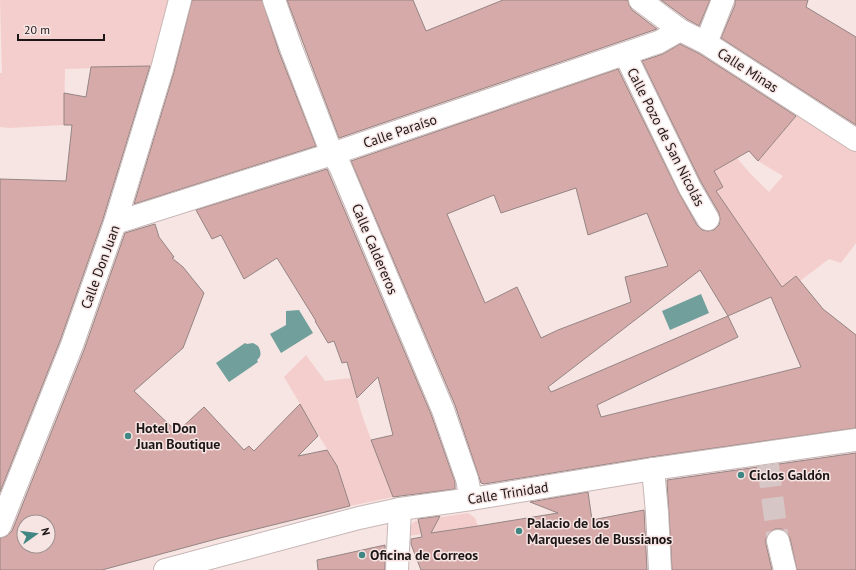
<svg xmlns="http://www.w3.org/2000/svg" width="856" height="570" font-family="'PT Sans',sans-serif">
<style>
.green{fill:#f4cecc}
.water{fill:#709f9c}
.building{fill:#d6aaa8;stroke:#948584;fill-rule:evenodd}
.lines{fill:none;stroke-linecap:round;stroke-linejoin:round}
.pedestrian-tunnel{stroke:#d6c6c5;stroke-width:22;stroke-dasharray:22 11;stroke-linecap:butt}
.pedestrian-casing{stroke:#c7b7b6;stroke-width:24}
.minor-casing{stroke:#c7b7b6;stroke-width:24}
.tertiary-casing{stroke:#c7b7b6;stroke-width:24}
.pedestrian{stroke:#fff;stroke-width:22}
.minor{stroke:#fff;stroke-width:22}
.tertiary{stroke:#fff;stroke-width:22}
.poi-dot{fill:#408784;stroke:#f7e5e4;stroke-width:1.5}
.labels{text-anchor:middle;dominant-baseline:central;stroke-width:3;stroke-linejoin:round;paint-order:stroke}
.street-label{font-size:14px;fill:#1c1616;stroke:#f7e5e4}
.poi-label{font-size:14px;font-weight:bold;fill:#1c1616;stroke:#f7e5e4;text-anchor:start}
</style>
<rect width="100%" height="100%" fill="#f7e5e4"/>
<!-- green -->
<g class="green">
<path d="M0 0H172L156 66 65 69 64 125 9 128 0 127V73H2Z"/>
<path d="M799 113 856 149V243L841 263 829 259 800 281 796 277 782 287 716 191 723 186 714 171 737 158 749 172 769 192 783 176 758 161Z"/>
<path d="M306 355 325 381 351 378 364 421 393 497 350 506 337 466 284 377Z"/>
<path d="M468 513 475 518 478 526 409 536V527L415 521Z"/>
</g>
<!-- water -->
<g class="water">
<path d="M701 294 709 313 670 330 662 311Z"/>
<path d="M299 310 313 333 281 353 270 334 286 325V311Z"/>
<path d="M245 343 247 344 253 343 258 346C261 351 262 356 257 360L258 362 229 382 216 363Z"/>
</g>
<!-- building -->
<g class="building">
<path d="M192 0H262L279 52 316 146 134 204 174 72Z"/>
<path d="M287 0H413L426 31 503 0H628L629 5 632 10 657 29 339 138Z"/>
<path d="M661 0H710L699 26 687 19Z"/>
<path d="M735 0H808L806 7 856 37V125L721 38 735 5Z"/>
<path d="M680 44 700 54 796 116 758 161 749 151 714 171 723 187 716 191 782 287 796 276 823 309 856 335V428L651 457 484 484 481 483 455 405 351 161 618 69 679 193 697 225 702 230 708 231 714 230 719 225 720 219 719 213 701 182 642 61 663 54ZM576 188 588 235 647 213 668 266 625 277 631 302 558 330 541 338 517 287 485 303 447 214 494 195 501 213ZM700 270 728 316 551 392 548 387ZM771 297 801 367 601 417 597 405 738 337 728 316Z"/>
<path d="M150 66 103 219 60 341 0 492V179L66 181 72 125H64V93L86 97 91 67Z"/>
<path d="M327 169 431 414 455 482V489L393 497 371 440 393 435 378 377 357 398 347 362 342 363 334 341 328 343 315 321H316L277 258 244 279 221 235 212 239 196 210Z"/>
<path d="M155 224 159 237 174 257 172 258 183 267 204 293 183 348 134 391 177 432 204 407 244 450 249 446 254 451 300 404 318 436 298 456 327 450 337 466 350 506 220 538 102 570H0V538L7 536 12 531 84 350 125 233ZM24 522H48V546H24Z"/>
<path d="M856 453V570H797L790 538 787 533 782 529H775L770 532 766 538V544L772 570H672L667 480Z"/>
<path d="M588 492 592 520 644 510 647 570H421L411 544V539L422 537 418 519 440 516 431 533 478 526 558 513 530 502Z"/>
<path d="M385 545V570H318L317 560Z"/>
</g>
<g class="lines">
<!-- pedestrian-tunnel -->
<path class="pedestrian-tunnel" d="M768 465 778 541"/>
<defs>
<path id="pedestrian" d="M778 541 785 570"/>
<g id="minor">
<path d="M274 0 291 48 332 154 340 166 443 410 467 479 471 499"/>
<path d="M640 0 680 30 706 43 856 140"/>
<path d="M706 43 723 0"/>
<path d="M625 54 690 188 708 219"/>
<path d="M115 223 332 154 659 42 680 30"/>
<path d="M653 469 657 512 660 570"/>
<path d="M0 526 72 345 115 223 162 69 180 0"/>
<path d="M397 570 400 509"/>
</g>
<path id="tertiary" d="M165 570 359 518 400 509 471 499 653 469 856 440"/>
</defs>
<!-- pedestrian casing -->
<use href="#pedestrian" class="pedestrian-casing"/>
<!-- minor casing -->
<use href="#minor" class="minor-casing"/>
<!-- tertiary casing -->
<use href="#tertiary" class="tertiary-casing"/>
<!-- pedestrian -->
<use href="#pedestrian" class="pedestrian"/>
<!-- minor -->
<use href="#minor" class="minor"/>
<!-- tertiary -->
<use href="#tertiary" class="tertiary"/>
</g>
<!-- markers -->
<g class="poi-dot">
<circle cx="128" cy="436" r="4"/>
<circle cx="741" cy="475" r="4"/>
<circle cx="519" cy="531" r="4"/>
<circle cx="362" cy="555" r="4"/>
</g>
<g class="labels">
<!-- street labels -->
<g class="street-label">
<text transform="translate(748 70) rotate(33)">Calle Minas</text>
<text transform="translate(400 131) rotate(-19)">Calle Paraíso</text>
<text transform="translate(666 137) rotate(63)">Calle Pozo de San Nicolás</text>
<text transform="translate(375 249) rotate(67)">Calle Caldereros</text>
<text transform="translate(100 267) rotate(-70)">Calle Don Juan</text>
<text transform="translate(508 493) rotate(-9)">Calle Trinidad</text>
</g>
<!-- poi labels -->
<g class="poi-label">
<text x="136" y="428">Hotel Don<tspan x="136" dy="16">Juan Boutique</tspan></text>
<text x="749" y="475">Ciclos Galdón</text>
<text x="527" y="523">Palacio de los<tspan x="527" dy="16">Marqueses de Bussianos</tspan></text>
<text x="370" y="555">Oficina de Correos</text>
</g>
</g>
<!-- north arrow -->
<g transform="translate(36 534) rotate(76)"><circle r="19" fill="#f7e5e4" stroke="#9f9292"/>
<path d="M0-3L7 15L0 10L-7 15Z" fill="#408784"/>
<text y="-6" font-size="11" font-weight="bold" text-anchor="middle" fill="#1c1616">N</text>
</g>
<!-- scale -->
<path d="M18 34v6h86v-6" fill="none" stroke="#1c1616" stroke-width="2"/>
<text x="24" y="34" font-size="12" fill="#1c1616" stroke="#f7e5e4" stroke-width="3" paint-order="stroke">20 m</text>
</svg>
